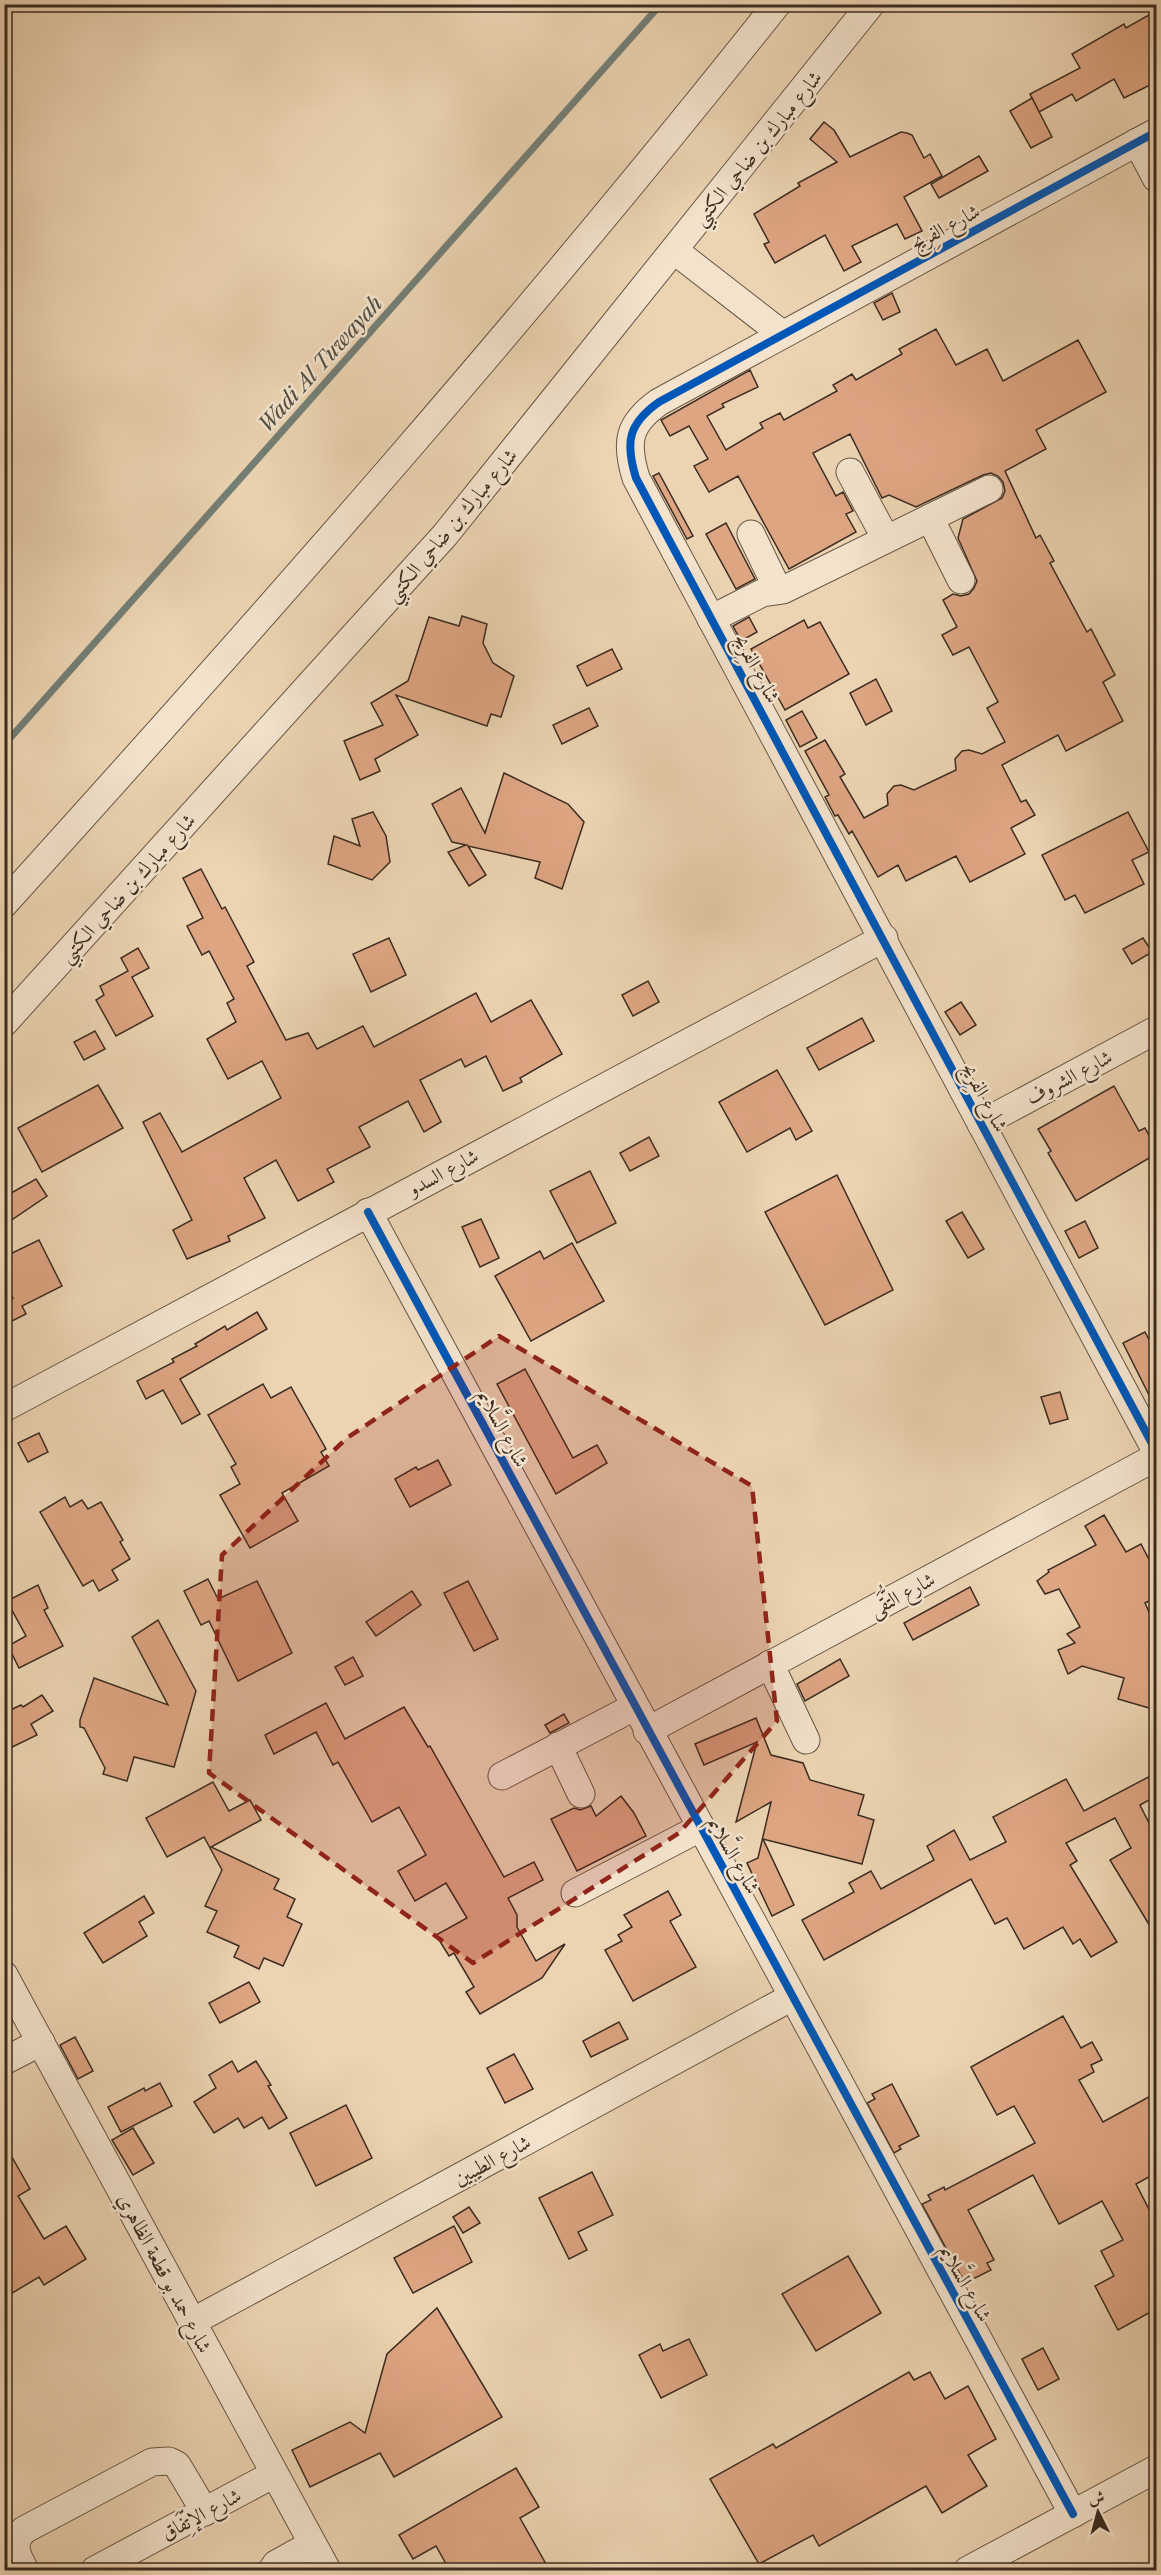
<svg xmlns="http://www.w3.org/2000/svg" width="1161" height="2575" font-family="'Libre Caslon Text',Amiri,serif">
<style>
.lines{fill:none;stroke-linecap:round;stroke-linejoin:round}
.stream{stroke:#737f77;stroke-width:7}
.building{fill:#dea583;stroke:#3b2c21;stroke-width:1.5}
.minor-casing{stroke:#675645;stroke-width:29}
.minor{stroke:#f3e3cd;stroke-width:27}
.cycleway-casing{stroke:#f3e3cd;stroke-width:11}
.cycleway{stroke:#0057b8;stroke-width:8}
.marked{fill:#8f2418;fill-opacity:0.2;stroke:#8f2418;stroke-width:4.5;stroke-dasharray:12 8;stroke-linejoin:round}
.labels{text-anchor:middle;dominant-baseline:central;stroke-width:5;stroke-linejoin:round;paint-order:stroke}
.street-label{font-size:20px;fill:#3b2c21;stroke:#f3e3cd}
.water-label{font-size:21px;font-style:italic;fill:#524f45;stroke:#f3e3cd}
</style>
<rect width="100%" height="100%" fill="#ecd4b2"/>
<filter id="stains"><feTurbulence type="fractalNoise" baseFrequency=".00333" numOctaves="4"/><feColorMatrix values="0 0 0 0 .2 0 0 0 0 .09 0 0 0 0 .02 0 0 0 .5 -.17"/></filter>
<radialGradient id="worn" r=".72"><stop offset=".6" stop-color="#630" stop-opacity="0"/><stop offset="1" stop-color="#630" stop-opacity=".3"/></radialGradient>
<g class="lines">
<!-- stream -->
<path class="stream" d="M4 745 661 4"/>
</g>
<!-- building -->
<g class="building">
<path d="M1156 11V82L1124 98 1114 79 1076 101 1072 94 1039 112 1030 94 1080 68 1072 54 1124 24 1126 28Z"/>
<path d="M1032 98 1052 137 1031 148 1010 111Z"/>
<path d="M824 122 834 130 850 157 901 132 907 133 912 135 924 158 930 154 942 176 904 197 922 231 905 239 897 224 852 246 861 262 844 271 825 235 775 263 764 244 769 242 754 214 800 186 798 183 837 162 810 139Z"/>
<path d="M979 156 988 171 939 198 931 184Z"/>
<path d="M892 293 900 312 883 320 874 303Z"/>
<path d="M936 329 956 365 987 349 1003 381 1078 340 1106 392 1036 430 1046 449 1005 471 1036 538 1040 535 1054 561 1050 563 1087 632 1091 629 1115 675 1103 682 1123 721 1066 751 1058 735 1002 765 1021 802 1026 800 1035 815 1011 828 1025 854 970 882 956 856 906 881 898 865 878 877 852 831 849 834 838 815 835 816 825 797 829 795 805 751 825 740 845 774 840 777 864 818 888 805 887 794 894 786 901 785 914 790 956 770 955 759 962 751 969 750 982 754 1005 742 987 708 998 702 969 647 953 655 942 635 957 627 943 600 953 594 961 596 969 594 974 588 977 581 958 538 963 519 1002 498 1005 491 1003 482 998 476 991 473 983 475 916 507 889 495 882 498 850 434 813 453 836 496 843 492 853 511 846 514 856 532 789 569 738 476 709 492 694 466 708 459 689 426 670 436 661 420 750 370 758 387 722 404 724 407 707 416 726 450 763 428 760 423 780 413 784 420 837 391 833 385 852 374 856 380 902 354 899 349Z"/>
<path d="M659 473 693 536 687 539 653 476Z"/>
<path d="M726 523 755 579 736 589 706 534Z"/>
<path d="M462 616 487 624 483 643 493 663 514 676 501 717 491 714 487 726 396 695 418 735 375 759 380 771 360 780 344 741 383 725 371 703 408 681 429 617 459 626Z"/>
<path d="M749 617 757 632 741 641 733 626Z"/>
<path d="M804 620 808 628 820 622 849 674 785 710 751 649Z"/>
<path d="M612 649 622 669 587 686 577 666Z"/>
<path d="M876 679 892 711 866 725 850 693Z"/>
<path d="M589 708 598 726 562 744 553 725Z"/>
<path d="M802 711 817 738 800 747 786 720Z"/>
<path d="M504 773 568 804 584 822 562 889 535 878 540 862 468 846 486 875 469 886 448 852 466 845 452 842 432 804 461 788 485 833Z"/>
<path d="M373 812 386 836 390 862 372 880 328 864 334 836 360 846 352 819Z"/>
<path d="M1128 812 1149 852 1132 860 1144 884 1085 913 1075 895 1065 900 1042 855Z"/>
<path d="M201 869 222 909 225 907 254 962 247 966 286 1040 308 1033 317 1049 363 1026 374 1047 476 993 491 1022 531 1000 562 1054 520 1078 522 1082 503 1091 486 1056 465 1067 461 1059 420 1080 441 1122 424 1132 408 1101 359 1127 370 1147 327 1169 334 1182 298 1201 276 1160 244 1178 265 1218 228 1236 230 1241 187 1259 173 1230 192 1220 143 1122 160 1113 182 1152 281 1098 262 1061 228 1079 207 1039 236 1022 227 1003 234 999 209 951 202 955 187 926 203 918 183 878Z"/>
<path d="M389 938 406 975 371 992 353 954Z"/>
<path d="M1143 938 1152 952 1132 964 1123 949Z"/>
<path d="M138 948 149 968 132 977 153 1016 116 1036 96 1000 104 995 100 986 128 971 121 958Z"/>
<path d="M648 981 659 1002 633 1016 622 995Z"/>
<path d="M961 1002 976 1025 960 1035 945 1012Z"/>
<path d="M862 1018 874 1041 819 1070 807 1048Z"/>
<path d="M95 1031 105 1049 84 1060 74 1042Z"/>
<path d="M777 1070 812 1131 796 1140 790 1128 747 1152 719 1102Z"/>
<path d="M98 1085 123 1128 42 1172 18 1128Z"/>
<path d="M1114 1086 1139 1131 1145 1128 1156 1148V1154L1076 1201 1048 1153 1051 1151 1038 1129Z"/>
<path d="M649 1137 659 1156 630 1171 620 1153Z"/>
<path d="M590 1171 616 1223 577 1243 550 1191Z"/>
<path d="M837 1175 893 1290 825 1325 765 1212Z"/>
<path d="M36 1179 47 1196 4 1225V1197Z"/>
<path d="M962 1212 984 1249 968 1258 946 1221Z"/>
<path d="M481 1219 499 1258 480 1267 462 1227Z"/>
<path d="M1085 1221 1098 1248 1079 1258 1065 1231Z"/>
<path d="M39 1240 62 1286 22 1306 26 1314 4 1325V1302L13 1298 4 1282V1257Z"/>
<path d="M572 1243 604 1301 531 1341 495 1276 540 1251 544 1259Z"/>
<path d="M257 1312 267 1329 180 1379 200 1414 182 1424 163 1390 146 1399 137 1381 174 1362 172 1359 197 1346 195 1344 225 1326 227 1330Z"/>
<path d="M1145 1332 1156 1353V1409L1123 1343Z"/>
<path d="M525 1369 573 1458 597 1445 607 1463 556 1494 497 1384Z"/>
<path d="M263 1384 271 1398 291 1387 326 1449 321 1452 329 1466 282 1493 298 1521 250 1548 220 1495 240 1484 231 1467 236 1464 208 1415Z"/>
<path d="M1060 1392 1068 1419 1050 1424 1041 1397Z"/>
<path d="M39 1433 48 1452 28 1462 18 1443Z"/>
<path d="M438 1460 451 1485 410 1507 395 1479 416 1467 418 1470Z"/>
<path d="M65 1497 70 1507 82 1500 88 1509 101 1502 123 1540 120 1542 130 1559 112 1570 118 1580 99 1591 93 1580 83 1586 40 1512Z"/>
<path d="M1104 1515 1126 1552 1141 1544 1156 1573V1598L1145 1603 1156 1628V1710L1118 1699 1124 1678 1082 1666 1068 1674 1058 1650 1075 1643 1067 1634 1080 1627 1059 1589 1045 1594 1037 1581 1049 1572 1048 1570 1096 1545 1085 1526Z"/>
<path d="M208 1579 218 1599 257 1581 292 1653 238 1681 209 1621 201 1625 184 1591Z"/>
<path d="M468 1581 498 1639 474 1651 444 1593Z"/>
<path d="M38 1585 48 1608 44 1610 63 1646 19 1668 8 1646 26 1636 7 1601Z"/>
<path d="M970 1587 979 1605 913 1640 904 1623Z"/>
<path d="M412 1591 421 1605 376 1636 366 1622Z"/>
<path d="M158 1620 196 1691 174 1767 134 1757 127 1781 103 1774 105 1768 84 1728 80 1727V1720L94 1678 168 1705 132 1637Z"/>
<path d="M353 1657 363 1676 345 1685 335 1667Z"/>
<path d="M840 1659 849 1676 805 1701 797 1684Z"/>
<path d="M42 1695 53 1711 31 1724 37 1735 4 1751V1713L21 1705 23 1707Z"/>
<path d="M326 1703 345 1739 404 1707 428 1747 430 1746 504 1877 534 1862 543 1880 508 1898 517 1915V1927L536 1961 565 1944 542 1978 480 2014 466 1992 474 1987 454 1953 449 1956 436 1935 467 1918 446 1883 415 1901 398 1871 426 1855 399 1807 372 1822 338 1762 333 1765 316 1732 274 1754 265 1735Z"/>
<path d="M564 1714 569 1723 550 1733 545 1725Z"/>
<path d="M756 1718 771 1755 803 1763 810 1780 864 1795 858 1815 874 1820 862 1864 763 1839 794 1905 772 1916 747 1863 758 1858 771 1802 736 1822 757 1742 704 1765 695 1744Z"/>
<path d="M1156 1773V1796L1140 1805 1156 1837V1936L1110 1860 1131 1848 1115 1818 1066 1843 1077 1861 1070 1865 1117 1942 1091 1957 1080 1939 1073 1944 1063 1927 1024 1949 1007 1918 995 1924 971 1879 824 1960 802 1920 854 1892 849 1883 871 1871 881 1889 934 1860 927 1846 954 1830 970 1860 1006 1842 993 1817 1066 1779 1084 1811Z"/>
<path d="M213 1782 229 1811 250 1800 261 1820 211 1847 279 1879 274 1889 295 1899 287 1917 302 1924 283 1966 264 1958 259 1969 234 1957 239 1946 207 1932 217 1911 205 1906 222 1870 204 1837 167 1857 146 1818Z"/>
<path d="M621 1796 634 1813 646 1836 577 1871 551 1819 574 1808 580 1810 591 1806 596 1816Z"/>
<path d="M668 1891 681 1915 670 1921 696 1967 633 2001 605 1950 622 1941 618 1935 632 1927 624 1915Z"/>
<path d="M144 1896 154 1913 139 1922 147 1936 103 1963 84 1933Z"/>
<path d="M249 1982 260 2002 220 2023 209 2003Z"/>
<path d="M1063 2016 1081 2048 1092 2042 1102 2060 1091 2065 1094 2072 1079 2080 1103 2122 1156 2093V2173L1136 2184 1156 2223V2309L1118 2330 1095 2286 1114 2276 1101 2251 1123 2240 1102 2201 1059 2224 1033 2175 968 2210 994 2260 987 2263 991 2270 965 2283 922 2204 931 2200 928 2195 944 2187 945 2190 1035 2143 1014 2106 997 2115 971 2067Z"/>
<path d="M619 2022 628 2039 591 2057 583 2041Z"/>
<path d="M75 2037 93 2071 78 2079 60 2045Z"/>
<path d="M514 2054 533 2089 505 2103 487 2068Z"/>
<path d="M232 2061 238 2072 256 2061 271 2085 268 2086 287 2118 269 2129 262 2117 244 2128 238 2118 214 2133 194 2102 216 2088 209 2075Z"/>
<path d="M160 2083 172 2106 121 2132 108 2107 144 2088 145 2091Z"/>
<path d="M892 2084 919 2136 899 2146 901 2149 894 2153 867 2103 875 2099 872 2094Z"/>
<path d="M346 2105 372 2158 316 2186 290 2133Z"/>
<path d="M133 2128 154 2163 133 2175 112 2140Z"/>
<path d="M4 2143 30 2189 18 2196 44 2239 66 2226 86 2259 44 2285 39 2277 4 2298Z"/>
<path d="M592 2172 613 2215 578 2232 587 2250 569 2259 539 2198Z"/>
<path d="M469 2207 480 2223 463 2233 453 2217Z"/>
<path d="M454 2226 472 2262 413 2293 394 2258Z"/>
<path d="M848 2256 881 2313 816 2351 782 2294Z"/>
<path d="M437 2308 502 2417 394 2477 380 2453 310 2487 292 2450 350 2422 365 2433 387 2354Z"/>
<path d="M689 2339 707 2375 661 2398 639 2355 660 2344 663 2351Z"/>
<path d="M1043 2348 1059 2379 1038 2390 1022 2359Z"/>
<path d="M909 2372 914 2380 930 2372 945 2399 968 2386 996 2439 968 2455 987 2486 942 2513 926 2486 819 2546 813 2535 759 2564 710 2479 773 2444 776 2448Z"/>
<path d="M516 2468 539 2507 520 2518 550 2571H450L436 2546 413 2559 399 2535Z"/>
</g>
<g class="lines">
<defs>
<g id="minor">
<path d="M1156 132 659 402C628 424 625 442 636 478L1156 1451"/>
<path d="M1137 142 1156 178"/>
<path d="M675 251 782 334"/>
<path d="M850 472 886 539"/>
<path d="M930 518 961 580"/>
<path d="M751 534 778 590"/>
<path d="M711 619 762 593 783 590 989 489"/>
<path d="M4 904C269 611 531 314 777 4"/>
<path d="M4 1023 445 535 871 4"/>
<path d="M981 1124 1156 1030"/>
<path d="M368 1212C602 1647 837 2081 1073 2514"/>
<path d="M4 1408 884 938"/>
<path d="M770 1664 806 1740"/>
<path d="M647 1731 1156 1457"/>
<path d="M558 1746 581 1794"/>
<path d="M502 1776 634 1707"/>
<path d="M575 1893 700 1828"/>
<path d="M4 1975 327 2570"/>
<path d="M4 2061 41 2042"/>
<path d="M192 2322 792 1997"/>
<path d="M25 2570C17 2556 10 2543 24 2530L152 2462 169 2461 177 2465 205 2512"/>
<path d="M95 2570 274 2474"/>
<path d="M272 2570 276 2564 312 2544"/>
<path d="M968 2570 1156 2469"/>
</g>
</defs>
<!-- minor casing -->
<use href="#minor" class="minor-casing"/>
<!-- minor -->
<use href="#minor" class="minor"/>
<defs>
<g id="cycleway">
<path d="M1156 132 659 402C628 424 625 442 636 478L1156 1451"/>
<path d="M368 1212C602 1647 837 2081 1073 2514"/>
</g>
</defs>
<!-- cycleway casing -->
<use href="#cycleway" class="cycleway-casing"/>
<!-- cycleway -->
<use href="#cycleway" class="cycleway"/>
</g>
<!-- marked area -->
<path class="marked" d="M499 1336 752 1486 777 1721 679 1833 473 1963 209 1773 222 1555 347 1438Z"/>
<g class="labels">
<!-- street labels -->
<g class="street-label">
<text transform="translate(757 148) rotate(-51)">شارع مبارك بن ضاحي الكتبي</text>
<text transform="translate(945 227) rotate(-28)">شارع الفِريج</text>
<text transform="translate(451 525) rotate(-50)">شارع مبارك بن ضاحي الكتبي</text>
<text transform="translate(757 668) rotate(62)">شارع الفِريج</text>
<text transform="translate(127 888) rotate(-48)">شارع مبارك بن ضاحي الكتبي</text>
<text transform="translate(1069 1077) rotate(-28)">شارع الشروف</text>
<text transform="translate(985 1097) rotate(62)">شارع الفِريج</text>
<text transform="translate(443 1172) rotate(-28)">شارع السدو</text>
<text transform="translate(503 1428) rotate(62)">شارع السَّلايم</text>
<text transform="translate(902 1594) rotate(-28)">شارع التُّقَى</text>
<text transform="translate(734 1855) rotate(61)">شارع السَّلايم</text>
<text transform="translate(492 2160) rotate(-28)">شارع الطيبين</text>
<text transform="translate(165 2273) rotate(62)">شارع حمد بو قطعة الظاهري</text>
<text transform="translate(966 2283) rotate(61)">شارع السَّلايم</text>
<text transform="translate(201 2514) rotate(-28)">شارع الإتِّفَاق</text>
</g>
<!-- water labels -->
<g class="water-label">
<text transform="translate(320 364) rotate(-48)">Wadi Al Tuwayah</text>
</g>
</g>
<!-- margin -->
<rect width="1161" height="2575" fill="none" stroke="#ecd4b2" stroke-width="24"/>
<rect x="6" y="6" width="1149" height="2563" fill="none" stroke="#3b2c21" stroke-width="3"/>
<rect x="12" y="12" width="1137" height="2551" fill="none" stroke="#3b2c21" stroke-width="1.5"/>
<!-- north arrow -->
<g transform="translate(1098 2512) rotate(354)" stroke="#f3e3cd" stroke-width="4.5" paint-order="stroke">
<path d="M0-4.5L10 22L0 15L-10 22Z" fill="#3b2c21"/>
<text y="-9" font-size="16" font-weight="bold" text-anchor="middle" fill="#3b2c21">ش</text>
</g>
<rect width="100%" height="100%" filter="url(#stains)"/>
<rect width="100%" height="100%" fill="url(#worn)"/>
</svg>
